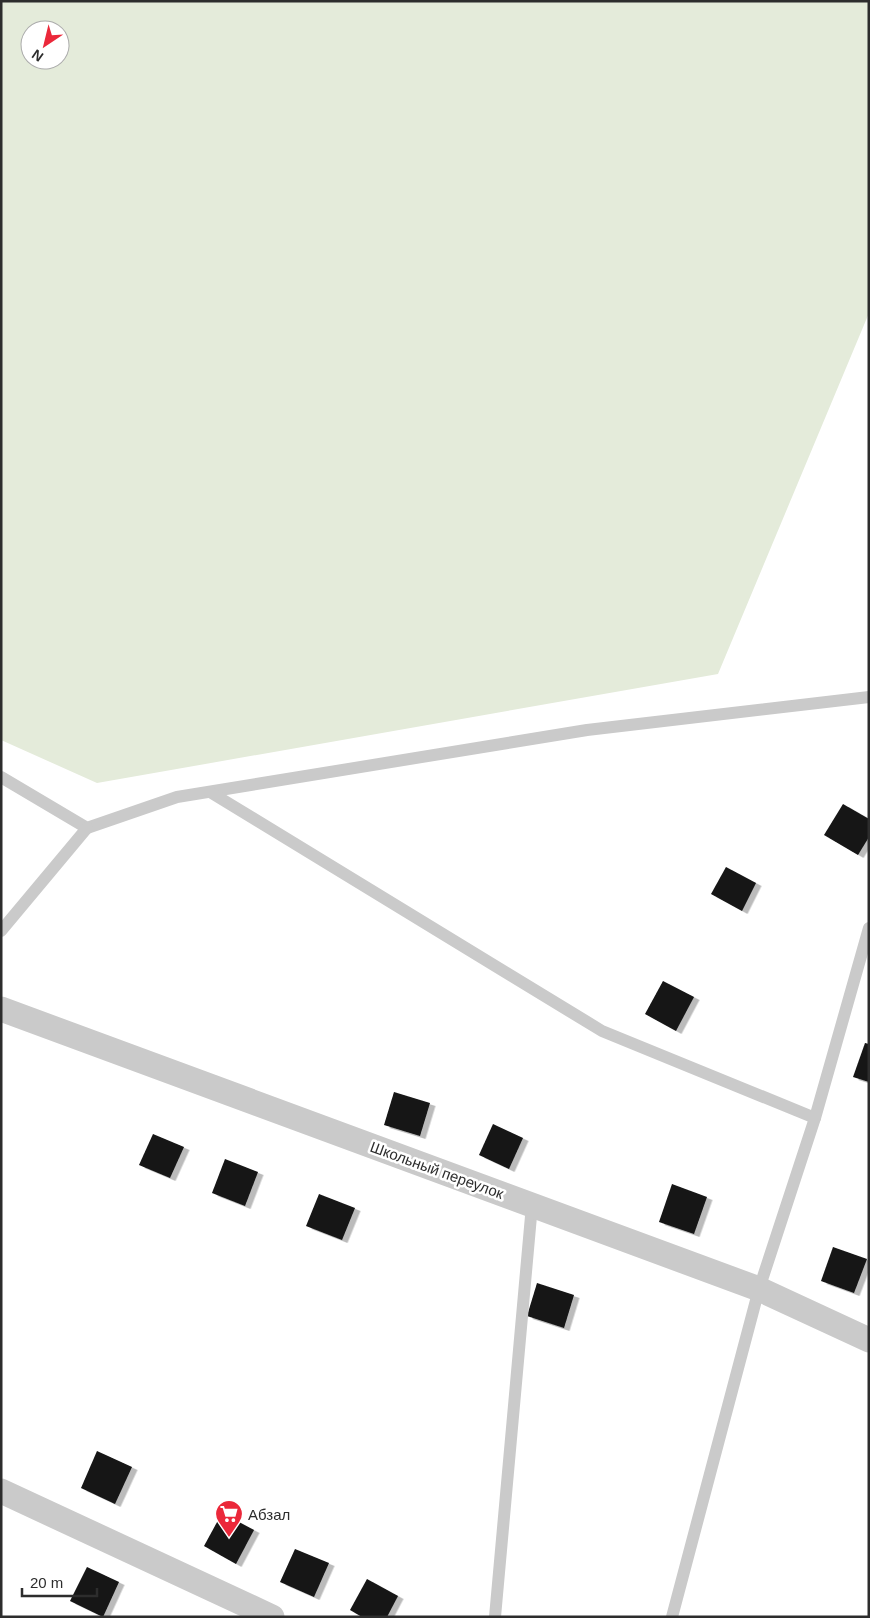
<svg xmlns="http://www.w3.org/2000/svg" width="870" height="1618" font-family="Arial,sans-serif">
<style>
.green{fill:#e4ebda;fill-rule:evenodd}
.building{fill:#141414;filter:url(#shadow)}
.lines{fill:none;stroke-linecap:round;stroke-linejoin:round}
.service{stroke:#cacaca;stroke-width:12}
.minor{stroke:#cacaca;stroke-width:25}
.labels{text-anchor:middle;dominant-baseline:central;stroke-width:5;stroke-linejoin:round;paint-order:stroke}
.street-label{font-size:15px;fill:#2d2d2d;stroke:#fff}
.poi-label{font-size:15px;fill:#2d2d2d;stroke:#fff;text-anchor:start}
</style>
<defs>
<filter id="shadow"><feDropShadow dx="5.5" dy="3" stdDeviation="0" flood-color="#0004"/></filter>
</defs>
<rect width="100%" height="100%" fill="#fff"/>
<!-- green -->
<path class="green" d="M1 1H869V313L718 674 97 783 1 740ZM30 30H60V60H30Z"/>
<!-- building -->
<g class="building">
<path d="M843 804 869 819V837L858 855 824 835Z"/>
<path d="M726 867 756 883 742 911 711 894Z"/>
<path d="M663 981 694 997 676 1031 645 1014Z"/>
<path d="M865 1043 869 1044V1082L853 1077Z"/>
<path d="M394 1092 430 1103 420 1136 384 1125Z"/>
<path d="M493 1124 523 1138 509 1169 479 1155Z"/>
<path d="M153 1134 184 1147 170 1178 139 1165Z"/>
<path d="M225 1159 258 1172 245 1206 212 1193Z"/>
<path d="M672 1184 707 1197 694 1234 659 1222Z"/>
<path d="M319 1194 355 1208 342 1240 306 1226Z"/>
<path d="M833 1247 867 1259 854 1293 821 1281Z"/>
<path d="M537 1283 574 1295 564 1328 527 1316Z"/>
<path d="M97 1451 132 1467 115 1504 81 1488Z"/>
<path d="M222 1513 254 1530 236 1564 204 1546Z"/>
<path d="M295 1549 329 1563 314 1597 280 1582Z"/>
<path d="M87 1567 119 1582 103 1617 70 1601Z"/>
<path d="M367 1579 398 1596 387 1617H362L350 1610Z"/>
</g>
<g class="lines">
<!-- service -->
<g class="service">
<path d="M1 777 87 828 177 797 587 730 869 697"/>
<path d="M210 792 602 1031 815 1118"/>
<path d="M1 931 87 828"/>
<path d="M495 1617 532 1205"/>
<path d="M672 1617 759 1289 815 1118 869 928"/>
</g>
<!-- minor -->
<g class="minor">
<path d="M1 1009 759 1289 869 1340"/>
<path d="M1 1491 272 1617"/>
</g>
</g>
<!-- icons -->
<defs>
<symbol id="supermarket-pin" viewBox="-11 -11 22 30"><path d="M0 17L-7.5 6A9.5 9.5 0 1 1 7.5 6Z" fill="#eb283a" stroke="#fff"/><path d="M-6-5.5h2.5l.6 2H6L4.5 2H-2.5L-4.4-4H-6ZM-1.5 3.2a1.3 1.3 0 1 0 .1 0ZM3 3.2a1.3 1.3 0 1 0 .1 0Z" fill="#fff"/></symbol>
</defs>
<g fill-rule="evenodd">
<use href="#supermarket-pin" x="213" y="1498" width="32" height="43"/>
</g>
<g class="labels">
<!-- street labels -->
<g class="street-label">
<text transform="translate(437 1170) rotate(20)">Школьный переулок</text>
</g>
<!-- poi labels -->
<g class="poi-label">
<text x="248" y="1514">Абзал</text>
</g>
</g>
<!-- border -->
<rect width="870" height="1618" fill="none" stroke="#2d2d2d" stroke-width="5"/>
<!-- north arrow -->
<g transform="translate(45 45) rotate(215)"><circle r="24" fill="#ffffff" stroke="#ababab"/>
<path d="M0-4L9 19L0 12L-9 19Z" fill="#eb283a"/>
<text y="-8" font-size="14" font-weight="bold" text-anchor="middle" fill="#2d2d2d">N</text>
</g>
<!-- scale -->
<path d="M22 1588v8h75v-8" fill="none" stroke="#2d2d2d" stroke-width="2.5"/>
<text x="30" y="1588" font-size="15" fill="#2d2d2d" stroke="#ffffff" stroke-width="4" paint-order="stroke">20 m</text>
</svg>
